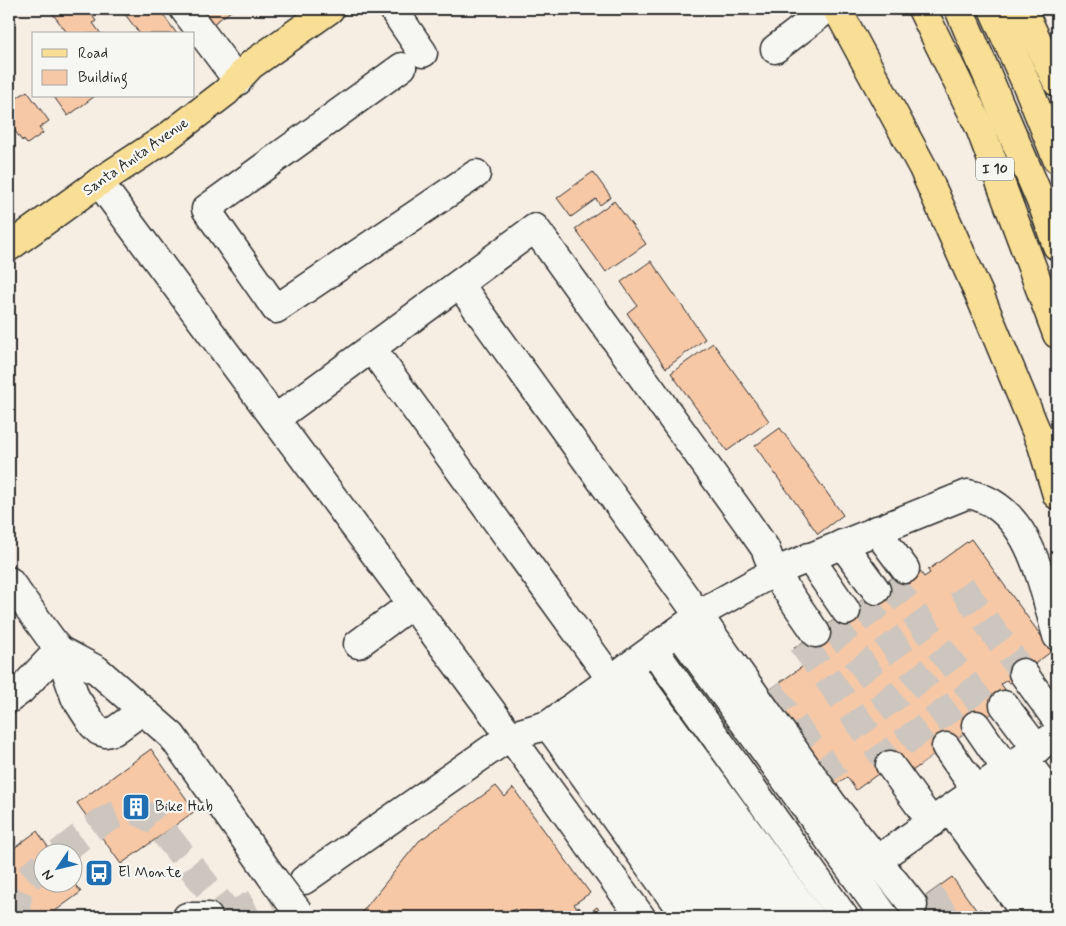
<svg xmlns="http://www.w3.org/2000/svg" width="1066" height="926" font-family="Mynerve,sans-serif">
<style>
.building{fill:#f7c8a6;stroke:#2b2b2b}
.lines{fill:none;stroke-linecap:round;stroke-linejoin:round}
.minor-tunnel{stroke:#cdc6be;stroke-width:28;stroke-dasharray:28 14;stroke-linecap:butt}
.minor-casing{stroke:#2b2b2b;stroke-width:31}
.major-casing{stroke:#2b2b2b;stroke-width:31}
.highway-casing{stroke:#2b2b2b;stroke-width:31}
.minor{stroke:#f6f6f2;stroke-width:28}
.major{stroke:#f9df96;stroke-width:28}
.highway{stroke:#f9df96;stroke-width:28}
.minor-bridge-casing{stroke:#2b2b2b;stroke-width:31;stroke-linecap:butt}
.minor-bridge{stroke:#f6f6f2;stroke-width:28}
.labels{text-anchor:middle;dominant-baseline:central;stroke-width:4.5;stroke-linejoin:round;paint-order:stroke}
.shield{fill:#f6f6f2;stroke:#686867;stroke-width:1}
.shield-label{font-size:14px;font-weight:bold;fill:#2b2b2b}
.street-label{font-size:15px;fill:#2b2b2b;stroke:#f6f6f2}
.poi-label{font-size:15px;fill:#2b2b2b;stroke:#f6f6f2;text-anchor:start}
</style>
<rect width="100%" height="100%" fill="#f6ede3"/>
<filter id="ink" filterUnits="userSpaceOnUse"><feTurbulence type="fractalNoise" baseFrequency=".02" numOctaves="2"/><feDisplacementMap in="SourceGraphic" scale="10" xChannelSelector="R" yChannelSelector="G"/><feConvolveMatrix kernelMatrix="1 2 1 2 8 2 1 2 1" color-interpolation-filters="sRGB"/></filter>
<g filter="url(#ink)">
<!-- building -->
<g class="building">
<path d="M49 9H88L96 21 93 23 101 34H68Z"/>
<path d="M121 9H159L177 34H140Z"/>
<path d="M198 9H234L210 26Z"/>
<path d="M27 91 49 121 39 128 43 133 27 144 23 139 22 141 9 122V93L14 100Z"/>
<path d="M56 96H95L68 116 54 97Z"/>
<path d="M593 172 611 197 600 205 596 199 571 217 557 198Z"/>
<path d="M614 201 646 244 606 272 575 229Z"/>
<path d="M651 261 705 339 666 368 627 313 637 305 621 282Z"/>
<path d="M713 343 769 421 727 451 671 373Z"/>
<path d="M780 428 843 515 818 534 755 446Z"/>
<path d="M971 539 1052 651 1009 683 1007 680 1001 684 1012 699 908 774 897 760 856 790 847 777 825 792 758 698 806 664 794 648 802 643 914 562 924 577 930 573 928 570Z"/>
<path d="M151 749 195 811 121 864 77 803Z"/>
<path d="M496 786 505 797 513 788 590 893 574 904 577 908 579 907 585 916 597 907 604 917H519L516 914 518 913 515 909 504 917H358L419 841Z"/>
<path d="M37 831 53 854H42V884H72V881L81 892 47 917H9V852Z"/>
<path d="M952 877 977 911 981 909 987 917H897Z"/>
</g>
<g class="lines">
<!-- minor-tunnel -->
<g class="minor-tunnel">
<path d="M889 580 990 715"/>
<path d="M961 586 1023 673"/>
<path d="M861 600 961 736"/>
<path d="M831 622 931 758"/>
<path d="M802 643 890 765"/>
<path d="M769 690 838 783"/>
<path d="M59 854C79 839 115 804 141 813 146 815 151 819 155 821L231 917"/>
<path d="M929 894 946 917"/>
<path d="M230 916 302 880"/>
<path d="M900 916 901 917"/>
<path d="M18 917C14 890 22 882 42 866"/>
</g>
<defs>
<g id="minor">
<path d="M184 9 238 81"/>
<path d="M393 9 423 53"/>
<path d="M775 49 827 9"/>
<path d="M402 67 206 209 276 309 476 174"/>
<path d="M99 182 510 736 641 917"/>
<path d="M460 285 699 616 833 805 913 905"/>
<path d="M372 349 611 679"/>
<path d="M275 419 535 228 744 518 765 548 774 572 708 609 548 725 510 736 304 880"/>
<path d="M876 530 905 569"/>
<path d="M842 544 876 590"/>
<path d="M809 557 846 611"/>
<path d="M9 581 59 650 75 697 93 725 99 731 106 733 114 731 143 710"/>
<path d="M678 631 885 917"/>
<path d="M816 633 774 572 968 494C1031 506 1042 585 1057 636"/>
<path d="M358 644 412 604"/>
<path d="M653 649 844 917"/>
<path d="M59 650 97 670 172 736 272 877"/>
<path d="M628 667 810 917"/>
<path d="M1023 673 1057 720"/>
<path d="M607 682 777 917"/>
<path d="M588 696 747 917"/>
<path d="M9 699 21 690 59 650"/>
<path d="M1004 705 1037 749"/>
<path d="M568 710 717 917"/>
<path d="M548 725 686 917"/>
<path d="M976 725 1007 770"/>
<path d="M946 747 977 791"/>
<path d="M1024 758 1057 803"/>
<path d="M890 765 932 823"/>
<path d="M1005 771 1057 843"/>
<path d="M987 784 1057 882"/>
<path d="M969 797 1055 917"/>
<path d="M950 810 1028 917"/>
<path d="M890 851 1057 734"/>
<path d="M187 917H208"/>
</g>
<path id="major" d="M9 247 99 182 166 138 226 92 251 65 330 9"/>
<g id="highway">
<path d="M837 9 923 168 982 301 1042 445 1057 495"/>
<path d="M922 9 980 128 1057 334"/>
<path d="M959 9 1043 206 1057 246"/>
<path d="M993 9 1030 92 1057 159"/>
<path d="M1022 9 1057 82"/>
</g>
</defs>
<!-- minor casing -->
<use href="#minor" class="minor-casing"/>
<!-- major casing -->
<use href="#major" class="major-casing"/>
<!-- highway casing -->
<use href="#highway" class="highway-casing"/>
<!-- minor -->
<use href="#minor" class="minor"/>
<!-- major -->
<use href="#major" class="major"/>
<!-- highway -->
<use href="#highway" class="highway"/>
<defs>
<path id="minor-bridge" d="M272 877 299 913"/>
</defs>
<!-- minor-bridge casing -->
<use href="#minor-bridge" class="minor-bridge-casing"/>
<!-- minor-bridge -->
<use href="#minor-bridge" class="minor-bridge"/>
</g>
</g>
<!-- icons -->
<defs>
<symbol id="building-square" viewBox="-11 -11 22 22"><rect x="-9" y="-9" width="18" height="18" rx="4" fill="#1f6fb2" stroke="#f6f6f2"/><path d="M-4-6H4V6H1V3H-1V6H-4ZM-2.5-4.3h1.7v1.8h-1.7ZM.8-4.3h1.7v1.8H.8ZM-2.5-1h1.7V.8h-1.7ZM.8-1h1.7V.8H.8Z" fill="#fff"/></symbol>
<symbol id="bus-square" viewBox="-11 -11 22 22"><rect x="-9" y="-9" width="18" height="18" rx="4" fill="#1f6fb2" stroke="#f6f6f2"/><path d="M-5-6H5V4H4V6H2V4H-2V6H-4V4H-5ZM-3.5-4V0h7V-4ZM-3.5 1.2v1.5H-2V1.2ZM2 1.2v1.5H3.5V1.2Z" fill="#fff"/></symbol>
</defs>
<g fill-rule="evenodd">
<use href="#building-square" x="120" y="791" width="32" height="32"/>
<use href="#bus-square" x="83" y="857" width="32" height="32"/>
</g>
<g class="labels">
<!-- shield labels -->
<rect class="shield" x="976" y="157.5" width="38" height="23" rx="4"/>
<g class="shield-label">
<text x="995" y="169">I 10</text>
</g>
<!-- street labels -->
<g class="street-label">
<text transform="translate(136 157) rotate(-35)">Santa Anita Avenue</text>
</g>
<!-- poi labels -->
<g class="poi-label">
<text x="155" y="807">Bike Hub</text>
<text x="118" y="873">El Monte</text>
</g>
</g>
<!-- margin -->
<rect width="1066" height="926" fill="none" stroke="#f6f6f2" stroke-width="30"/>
<rect x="15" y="15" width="1036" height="896" fill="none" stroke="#2b2b2b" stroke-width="2" filter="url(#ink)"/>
<!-- legend -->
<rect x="32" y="32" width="162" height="65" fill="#f6f6f2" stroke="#a5a5a2"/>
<rect x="42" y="49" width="25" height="8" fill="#f9df96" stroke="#a5a5a2"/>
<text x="78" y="58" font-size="15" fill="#2b2b2b">Road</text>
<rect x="42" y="70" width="25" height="15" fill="#f7c8a6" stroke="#a5a5a2"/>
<text x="78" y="82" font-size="15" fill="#2b2b2b">Building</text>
<!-- north arrow -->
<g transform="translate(58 868) rotate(235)"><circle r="24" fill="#f6f6f2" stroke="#a5a5a2"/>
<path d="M0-4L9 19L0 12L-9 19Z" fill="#1f6fb2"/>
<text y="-8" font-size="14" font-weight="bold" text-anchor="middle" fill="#2b2b2b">N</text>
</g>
</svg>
